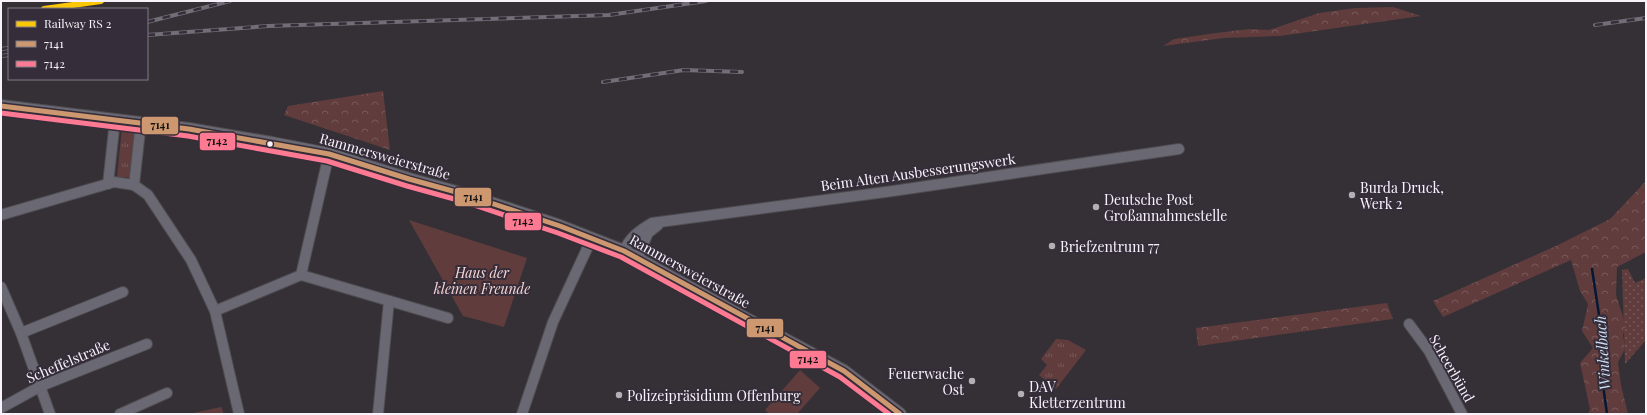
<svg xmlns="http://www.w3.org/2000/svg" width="1647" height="415" font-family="'Playfair Display',serif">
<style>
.grass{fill:url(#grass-dots)}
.forest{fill:url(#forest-crowns)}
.park{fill:url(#park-tufts)}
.garden{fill:#603c3d}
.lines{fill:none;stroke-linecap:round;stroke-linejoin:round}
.stream{stroke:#051935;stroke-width:2.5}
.minor-casing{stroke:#4f4c51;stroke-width:12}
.tertiary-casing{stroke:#4f4c51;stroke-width:14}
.minor{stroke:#696873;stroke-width:10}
.tertiary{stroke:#696873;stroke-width:12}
.rail-casing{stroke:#706e77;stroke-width:4}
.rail{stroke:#352d39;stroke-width:2.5;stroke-dasharray:8;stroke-linecap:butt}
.bus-1-casing{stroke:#352d39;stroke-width:8}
.bus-2-casing{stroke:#352d39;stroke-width:8}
.bus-1{stroke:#cd976f;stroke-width:5}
.bus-2{stroke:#fe7a93;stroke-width:5}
.rail-1-casing{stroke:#352d39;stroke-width:9}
.rail-1{stroke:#fbc707;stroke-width:6}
.bus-dot{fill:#f8f3fa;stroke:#352d39;stroke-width:1.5}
.poi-dot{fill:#b3afb5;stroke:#352d39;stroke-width:1.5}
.labels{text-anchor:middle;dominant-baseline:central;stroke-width:4;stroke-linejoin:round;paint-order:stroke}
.street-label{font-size:14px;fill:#f8f3fa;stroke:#352d39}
.poi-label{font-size:14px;fill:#f8f3fa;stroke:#352d39;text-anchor:start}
.park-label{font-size:14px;font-style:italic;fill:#f8d6d5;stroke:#352d39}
.water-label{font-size:15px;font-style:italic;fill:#cbdef5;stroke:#352d39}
.line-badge{stroke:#352d39;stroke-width:1.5}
.pale-badge-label{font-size:11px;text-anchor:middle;font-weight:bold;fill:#111}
</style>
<defs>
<pattern id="grass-dots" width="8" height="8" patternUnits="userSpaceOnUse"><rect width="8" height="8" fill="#603c3d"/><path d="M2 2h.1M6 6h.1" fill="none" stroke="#78595a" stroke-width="1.8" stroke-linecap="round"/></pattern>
<pattern id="forest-crowns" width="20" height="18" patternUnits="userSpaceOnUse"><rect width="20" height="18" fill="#603c3d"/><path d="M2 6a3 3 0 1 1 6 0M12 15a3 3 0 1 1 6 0" fill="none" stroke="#78595a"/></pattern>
<pattern id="park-tufts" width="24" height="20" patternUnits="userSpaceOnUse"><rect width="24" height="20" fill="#603c3d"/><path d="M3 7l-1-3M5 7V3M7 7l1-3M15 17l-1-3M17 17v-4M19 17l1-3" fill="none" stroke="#78595a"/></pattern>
</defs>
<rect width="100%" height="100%" fill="#343036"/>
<!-- grass -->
<path class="grass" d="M1628 269 1635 283 1646 278V340L1625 364 1622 270Z"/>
<!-- forest -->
<g class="forest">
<path d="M1393 7 1421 16 1280 36 1224 38 1163 46 1174 39 1216 33 1249 29 1269 30 1319 13 1355 8Z"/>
<path d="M383 91 390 150 284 115 288 106Z"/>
<path d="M1646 181V252L1617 267 1616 295 1626 326 1623 335 1625 349 1618 362 1621 385 1628 414H1588L1590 409 1580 363 1593 348 1582 331 1588 304 1580 291 1571 260 1443 317 1433 301 1558 245 1610 219Z"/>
<path d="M1387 303 1393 319 1198 346 1196 328Z"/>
</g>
<!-- park -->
<g class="park">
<path d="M122 127 136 128 131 178 117 177Z"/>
<path d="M1056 339 1068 340 1086 350 1056 389 1039 375 1047 365 1041 359Z"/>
<path d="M221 407 224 414H189Z"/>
</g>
<!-- garden -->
<g class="garden">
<path d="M409 220 527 258 504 327 463 316Z"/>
<path d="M800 370 820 388 797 414H769L765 410Z"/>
</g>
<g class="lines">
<!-- stream -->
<path class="stream" d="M1592 269 1603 341 1602 378 1607 414"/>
<defs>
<g id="minor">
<path d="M108 184 115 120"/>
<path d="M134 185 141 122"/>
<path d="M1 215 114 182 134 185 148 195 191 260 215 311 239 414"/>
<path d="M624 251C629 238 640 230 652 223L893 191 1179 149"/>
<path d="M637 259 648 233 658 225"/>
<path d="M301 275 448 318"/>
<path d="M1 287 21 333 50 414"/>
<path d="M215 311 301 275 329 154"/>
<path d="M1409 324 1429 351 1462 414"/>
<path d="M21 333 123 292"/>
<path d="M1 408 41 386 147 344"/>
<path d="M120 414 167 393"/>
<path d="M378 414 389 301"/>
<path d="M522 414 553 322 592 238"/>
</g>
<path id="tertiary" d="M1 106 189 129 272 143 329 154 409 179 467 195 560 226 624 251 745 318 844 371 900 414"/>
</defs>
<!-- minor casing -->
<use href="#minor" class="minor-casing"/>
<!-- tertiary casing -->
<use href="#tertiary" class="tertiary-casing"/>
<!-- minor -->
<use href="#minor" class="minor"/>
<!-- tertiary -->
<use href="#tertiary" class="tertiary"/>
<defs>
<g id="rail">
<path d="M147 22 230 1"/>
<path d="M1595 25 1646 18"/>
<path d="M147 35 268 26 609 15 706 1"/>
<path d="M1 49 9 48"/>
<path d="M1 56 9 55"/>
<path d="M603 82 684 70 742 72"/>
</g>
</defs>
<!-- rail casing -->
<use href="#rail" class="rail-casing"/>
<!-- rail -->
<use href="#rail" class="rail"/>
<defs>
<path id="bus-1" d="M1 106 189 129 329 154 409 179 467 195 560 226 624 251 844 371 900 414"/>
<path id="bus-2" d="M1 113 188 136 327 161 407 186 465 202 558 233 621 257 840 377 889 414"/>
</defs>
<!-- bus-1 casing -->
<use href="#bus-1" class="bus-1-casing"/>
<!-- bus-2 casing -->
<use href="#bus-2" class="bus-2-casing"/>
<!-- bus-1 -->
<use href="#bus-1" class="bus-1"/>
<!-- bus-2 -->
<use href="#bus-2" class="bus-2"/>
<defs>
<path id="rail-1" d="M44 9 101 1"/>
</defs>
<!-- rail-1 casing -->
<use href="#rail-1" class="rail-1-casing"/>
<!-- rail-1 -->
<use href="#rail-1" class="rail-1"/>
</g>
<!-- markers -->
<circle class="bus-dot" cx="270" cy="144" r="3.5"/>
<g class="poi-dot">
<circle cx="1352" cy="195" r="4"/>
<circle cx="1096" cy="207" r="4"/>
<circle cx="1052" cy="246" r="4"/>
<circle cx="972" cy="381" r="4"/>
<circle cx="1021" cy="394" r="4"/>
<circle cx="619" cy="395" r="4"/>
</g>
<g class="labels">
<!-- street labels -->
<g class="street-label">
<text transform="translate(385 156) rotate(16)">Rammersweierstraße</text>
<text transform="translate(918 172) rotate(-8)">Beim Alten Ausbesserungswerk</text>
<text transform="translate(690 271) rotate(29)">Rammersweierstraße</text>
<text transform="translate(68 361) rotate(-23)">Scheffelstraße</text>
<text transform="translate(1452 368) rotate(60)">Scheerbünd</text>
</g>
<!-- poi labels -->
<g class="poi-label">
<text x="1360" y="187">Burda Druck,<tspan x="1360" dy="16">Werk 2</tspan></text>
<text x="1104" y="199">Deutsche Post<tspan x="1104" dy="16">Großannahmestelle</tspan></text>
<text x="1060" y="246">Briefzentrum 77</text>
<text x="964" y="373" text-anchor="end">Feuerwache<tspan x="964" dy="16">Ost</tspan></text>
<text x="1029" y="386">DAV<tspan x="1029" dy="16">Kletterzentrum</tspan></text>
<text x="627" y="395">Polizeipräsidium Offenburg</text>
</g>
<!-- park labels -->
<g class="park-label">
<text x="482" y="272">Haus der<tspan x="482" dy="16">kleinen Freunde</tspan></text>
</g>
<!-- water labels -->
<g class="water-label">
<text transform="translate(1602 353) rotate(-94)">Winkelbach</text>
</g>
</g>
<g class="line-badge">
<rect x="141" y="116" width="38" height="19" rx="4" fill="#cd976f"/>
<rect x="199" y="132" width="37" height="19" rx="4" fill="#fe7a93"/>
<rect x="454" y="187" width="38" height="20" rx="4" fill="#cd976f"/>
<rect x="504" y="212" width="38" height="19" rx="4" fill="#fe7a93"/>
<rect x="746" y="318" width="38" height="20" rx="4" fill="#cd976f"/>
<rect x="789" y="350" width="38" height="19" rx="4" fill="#fe7a93"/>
</g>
<g class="pale-badge-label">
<text x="160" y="129">7141</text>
<text x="217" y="145">7142</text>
<text x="473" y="201">7141</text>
<text x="523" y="225">7142</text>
<text x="765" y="332">7141</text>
<text x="808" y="363">7142</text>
</g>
<!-- border -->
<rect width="1647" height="415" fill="none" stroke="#f8f3fa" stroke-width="4"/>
<!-- legend -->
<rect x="8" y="8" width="140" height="72" fill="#352d39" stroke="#837c86"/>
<rect x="16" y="21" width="20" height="6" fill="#fbc707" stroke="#837c86"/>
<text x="44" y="28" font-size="12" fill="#f8f3fa">Railway RS 2</text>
<rect x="16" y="41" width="20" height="6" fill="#cd976f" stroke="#837c86"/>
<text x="44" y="48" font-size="12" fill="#f8f3fa">7141</text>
<rect x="16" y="61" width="20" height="6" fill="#fe7a93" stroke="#837c86"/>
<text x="44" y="68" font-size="12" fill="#f8f3fa">7142</text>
</svg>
